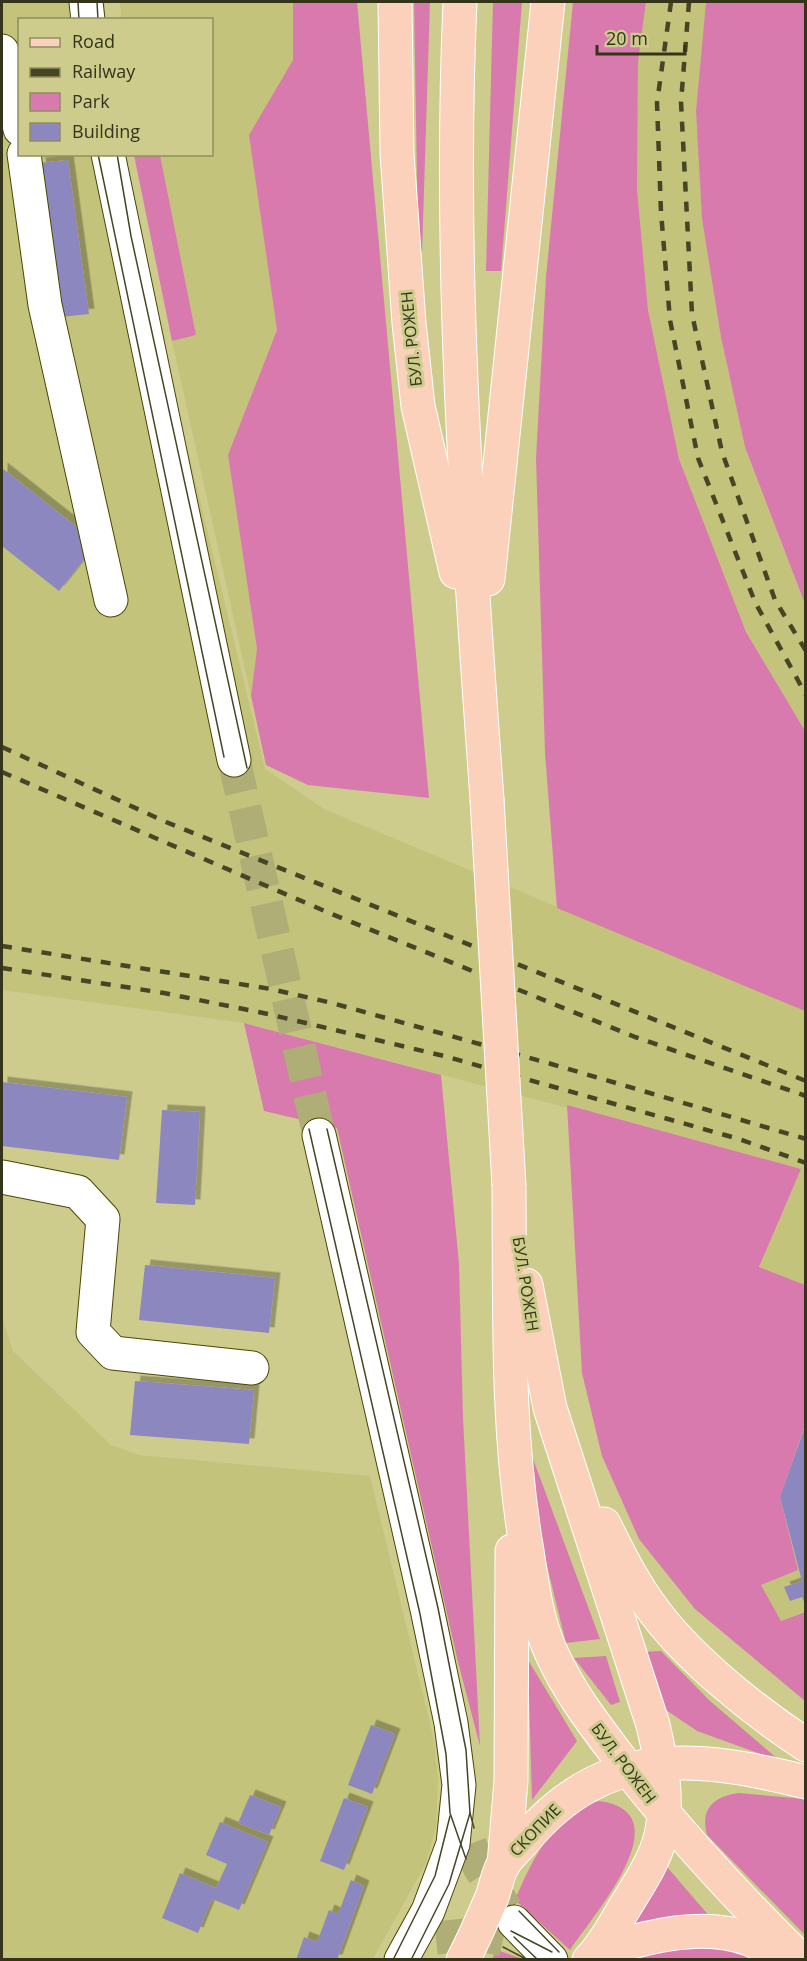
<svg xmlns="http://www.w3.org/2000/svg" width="807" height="1961" font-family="'Open Sans',sans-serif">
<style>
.built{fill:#c4c37b}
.green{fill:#d87aad}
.building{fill:#8c88bf;filter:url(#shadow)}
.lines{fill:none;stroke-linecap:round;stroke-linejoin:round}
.minor-tunnel{stroke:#aeae76;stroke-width:33;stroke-dasharray:33 16;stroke-linecap:butt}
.minor-casing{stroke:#4a4701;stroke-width:35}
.major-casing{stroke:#fff;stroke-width:35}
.minor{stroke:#fff;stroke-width:33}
.major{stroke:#fbd1bc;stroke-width:33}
.tram{stroke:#464627;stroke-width:1.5}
.rail{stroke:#464627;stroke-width:4.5;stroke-dasharray:10 10;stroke-linecap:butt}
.major-bridge-casing{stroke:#fff;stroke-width:35;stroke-linecap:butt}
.major-bridge{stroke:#fbd1bc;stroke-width:33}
.labels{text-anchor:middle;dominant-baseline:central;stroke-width:6;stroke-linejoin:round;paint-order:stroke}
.street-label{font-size:16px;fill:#34341a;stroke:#cdcc8d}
</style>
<defs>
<filter id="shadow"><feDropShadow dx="5.5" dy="-5.5" stdDeviation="0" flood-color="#0004"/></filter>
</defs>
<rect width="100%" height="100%" fill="#cdcc8d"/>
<!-- built -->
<g class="built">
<path d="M2 2H105L104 19 20 20V154L122 155 134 228 265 769 324 809 805 1011V1287L759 1268 801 1169 244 1023 2 990Z"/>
<path d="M120 2H293V60L249 135 277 330 228 455 257 649 251 696 172 341 196 335 160 155 212 154V20L121 19Z"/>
<path d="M646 2H706L696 111 702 219 721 337 745 447 805 604V731L746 632 679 459 648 310 637 189 638 62Z"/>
<path d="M2 1317 13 1351 111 1445 139 1455 370 1476 434 1740 438 1782 436 1827 426 1863 373 1959H2Z"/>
<path d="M805 1428V1611L781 1621 761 1585 798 1570 780 1497Z"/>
</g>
<!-- green -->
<g class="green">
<path d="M293 2H357L429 798 308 785 266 765 251 696 257 649 228 455 277 330 249 135 293 60Z"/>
<path d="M414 2H430L422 253 418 239Z"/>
<path d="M493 2H522L501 271H486Z"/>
<path d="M573 2H646L638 62 637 189 648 310 679 459 746 632 805 731V1011L557 908 545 753 536 458 546 277Z"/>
<path d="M706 2H805V604L745 447 721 337 702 219 696 111Z"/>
<path d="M134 155H160L196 335 172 341Z"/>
<path d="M244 1023 441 1075 459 1264 463 1418 480 1746 458 1662 337 1128 264 1111Z"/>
<path d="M567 1105 801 1169 759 1267 805 1285V1425L780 1497 798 1570 761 1585 781 1621 805 1612V1701L695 1609 639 1539 602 1456 582 1373Z"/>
<path d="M526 1440 600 1639 566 1643 536 1521Z"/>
<path d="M661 1651 710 1701 780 1761 697 1731 666 1710 641 1652Z"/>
<path d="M606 1656 620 1702 611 1705 574 1658Z"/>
<path d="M528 1660 577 1741 532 1800Z"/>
<path d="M738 1793 805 1799V1935L707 1835C700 1809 713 1797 738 1793Z"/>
<path d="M599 1801C685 1812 592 1917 570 1950L515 1900C531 1862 555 1811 599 1801Z"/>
<path d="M667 1867 717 1925 629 1933Z"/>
<path d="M663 1947H728L753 1959 628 1960Z"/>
<path d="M497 1950 523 1959H492Z"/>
</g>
<!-- building -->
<g class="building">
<path d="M68 160 89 314 61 317 40 163Z"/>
<path d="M2 468 97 543 59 591 2 546Z"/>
<path d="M2 1082 127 1097 119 1160 2 1146Z"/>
<path d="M162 1110 200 1112 195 1205 156 1203Z"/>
<path d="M145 1265 275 1278 269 1333 139 1320Z"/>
<path d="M135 1381 254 1390 249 1444 130 1435Z"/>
<path d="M805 1426H806L805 1604 802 1597 790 1601 784 1587 802 1581 780 1497Z"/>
<path d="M371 1725 395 1734 372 1794 348 1785Z"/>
<path d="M250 1795 281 1807 269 1835 238 1823Z"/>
<path d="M344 1798 368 1807 344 1870 320 1861Z"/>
<path d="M220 1822 268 1842 239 1910 212 1899 198 1933 162 1918 180 1873 216 1888 227 1864 206 1855Z"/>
<path d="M351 1880 364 1886 337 1960H296L304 1937 317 1942 329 1910 338 1914Z"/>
</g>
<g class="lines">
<!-- minor-tunnel -->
<g class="minor-tunnel">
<path d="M234 760 319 1135"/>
<path d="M470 1844 479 1867 507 1910"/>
<path d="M436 1938 477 1934 503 1940"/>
</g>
<defs>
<g id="minor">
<path d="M86 2 88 20"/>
<path d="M2 51 20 129"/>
<path d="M24 154 45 305 111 600"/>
<path d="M108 154 234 760"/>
<path d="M319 1135 427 1609 451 1723 459 1785 453 1844 428 1911 401 1960"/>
<path d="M2 1177 78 1192 103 1219 93 1332 113 1353 252 1368"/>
<path d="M514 1922 551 1960"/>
</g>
<g id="major">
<path d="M395 2 397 154 409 323 418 406 456 572"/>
<path d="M460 2C448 268 468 534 487 799"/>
<path d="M488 579 548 2"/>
<path d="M509 1186C510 1308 506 1430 527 1551 532 1584 537 1622 551 1652 570 1695 600 1732 628 1769 681 1836 739 1899 801 1960"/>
<path d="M526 1285 550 1408 653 1725C661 1759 669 1799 661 1835 655 1861 637 1887 623 1910 613 1927 603 1946 589 1960"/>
<path d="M604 1524C618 1552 631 1579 649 1604 685 1656 753 1710 806 1745"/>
<path d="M504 1864 511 1781 512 1551"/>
<path d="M598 1951C645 1938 701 1921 749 1939 762 1944 774 1952 786 1959"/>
<path d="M463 1960C474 1939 483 1918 492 1897 496 1886 498 1872 504 1863 510 1854 519 1847 525 1839 605 1744 696 1755 806 1782"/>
</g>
</defs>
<!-- minor casing -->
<use href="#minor" class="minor-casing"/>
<!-- major casing -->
<use href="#major" class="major-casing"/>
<!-- minor -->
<use href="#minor" class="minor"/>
<!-- major -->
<use href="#major" class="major"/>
<!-- tram -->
<g class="tram">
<path d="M78 2 79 20"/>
<path d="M97 2 98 20"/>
<path d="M98 154 224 757"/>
<path d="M117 154 131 236 247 768"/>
<path d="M309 1129 420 1614 446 1754 450 1813 466 1859"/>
<path d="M327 1129 438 1608 466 1750 470 1813 474 1828"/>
<path d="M519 1911 559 1952"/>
<path d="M511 1931 552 1952"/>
<path d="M514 1937 538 1960"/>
<path d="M503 1947 528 1960"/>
<path d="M393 1960 435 1876 450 1816"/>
<path d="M411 1960 449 1884 470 1813"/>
</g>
<!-- rail -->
<g class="rail">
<path d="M671 2 657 103 661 212 670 320 698 458 755 602 806 695"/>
<path d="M689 2 681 102 692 314 722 452 775 600 806 651"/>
<path d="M2 747 166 822 806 1081"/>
<path d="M2 772 327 912 635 1037 806 1096"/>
<path d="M2 946 271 989 332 1003 548 1063 806 1139"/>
<path d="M2 968 164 993 268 1014 444 1056 739 1139 806 1163"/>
</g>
<defs>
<path id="major-bridge" d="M487 799 509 1186"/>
</defs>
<!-- major-bridge casing -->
<use href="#major-bridge" class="major-bridge-casing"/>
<!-- major-bridge -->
<use href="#major-bridge" class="major-bridge"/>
</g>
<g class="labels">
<!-- street labels -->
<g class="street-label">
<text transform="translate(411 339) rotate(-96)">БУЛ. РОЖЕН</text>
<text transform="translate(526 1284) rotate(81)">БУЛ. РОЖЕН</text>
<text transform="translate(624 1763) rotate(53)">БУЛ. РОЖЕН</text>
<text transform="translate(535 1830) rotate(-46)">СКОПИЕ</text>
</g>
</g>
<!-- border -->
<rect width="807" height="1961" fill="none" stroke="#34341a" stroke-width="6"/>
<!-- legend -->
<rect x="18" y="18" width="195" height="138" fill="#cdcc8d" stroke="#908f5f" stroke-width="1.5"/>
<rect x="30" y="38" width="30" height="9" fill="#fbd1bc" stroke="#908f5f" stroke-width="1.5"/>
<text x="72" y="48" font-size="18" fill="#34341a">Road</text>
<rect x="30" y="68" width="30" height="9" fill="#464627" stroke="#908f5f" stroke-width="1.5"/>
<text x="72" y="78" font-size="18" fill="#34341a">Railway</text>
<rect x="30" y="93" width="30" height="18" fill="#d87aad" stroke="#908f5f" stroke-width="1.5"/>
<text x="72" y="108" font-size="18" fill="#34341a">Park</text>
<rect x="30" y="123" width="30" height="18" fill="#8c88bf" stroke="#908f5f" stroke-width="1.5"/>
<text x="72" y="138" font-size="18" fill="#34341a">Building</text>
<!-- scale -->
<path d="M597 45v9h88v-9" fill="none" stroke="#34341a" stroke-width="3"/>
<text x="606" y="45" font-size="18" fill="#34341a" stroke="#cdcc8d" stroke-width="4.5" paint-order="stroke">20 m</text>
</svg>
